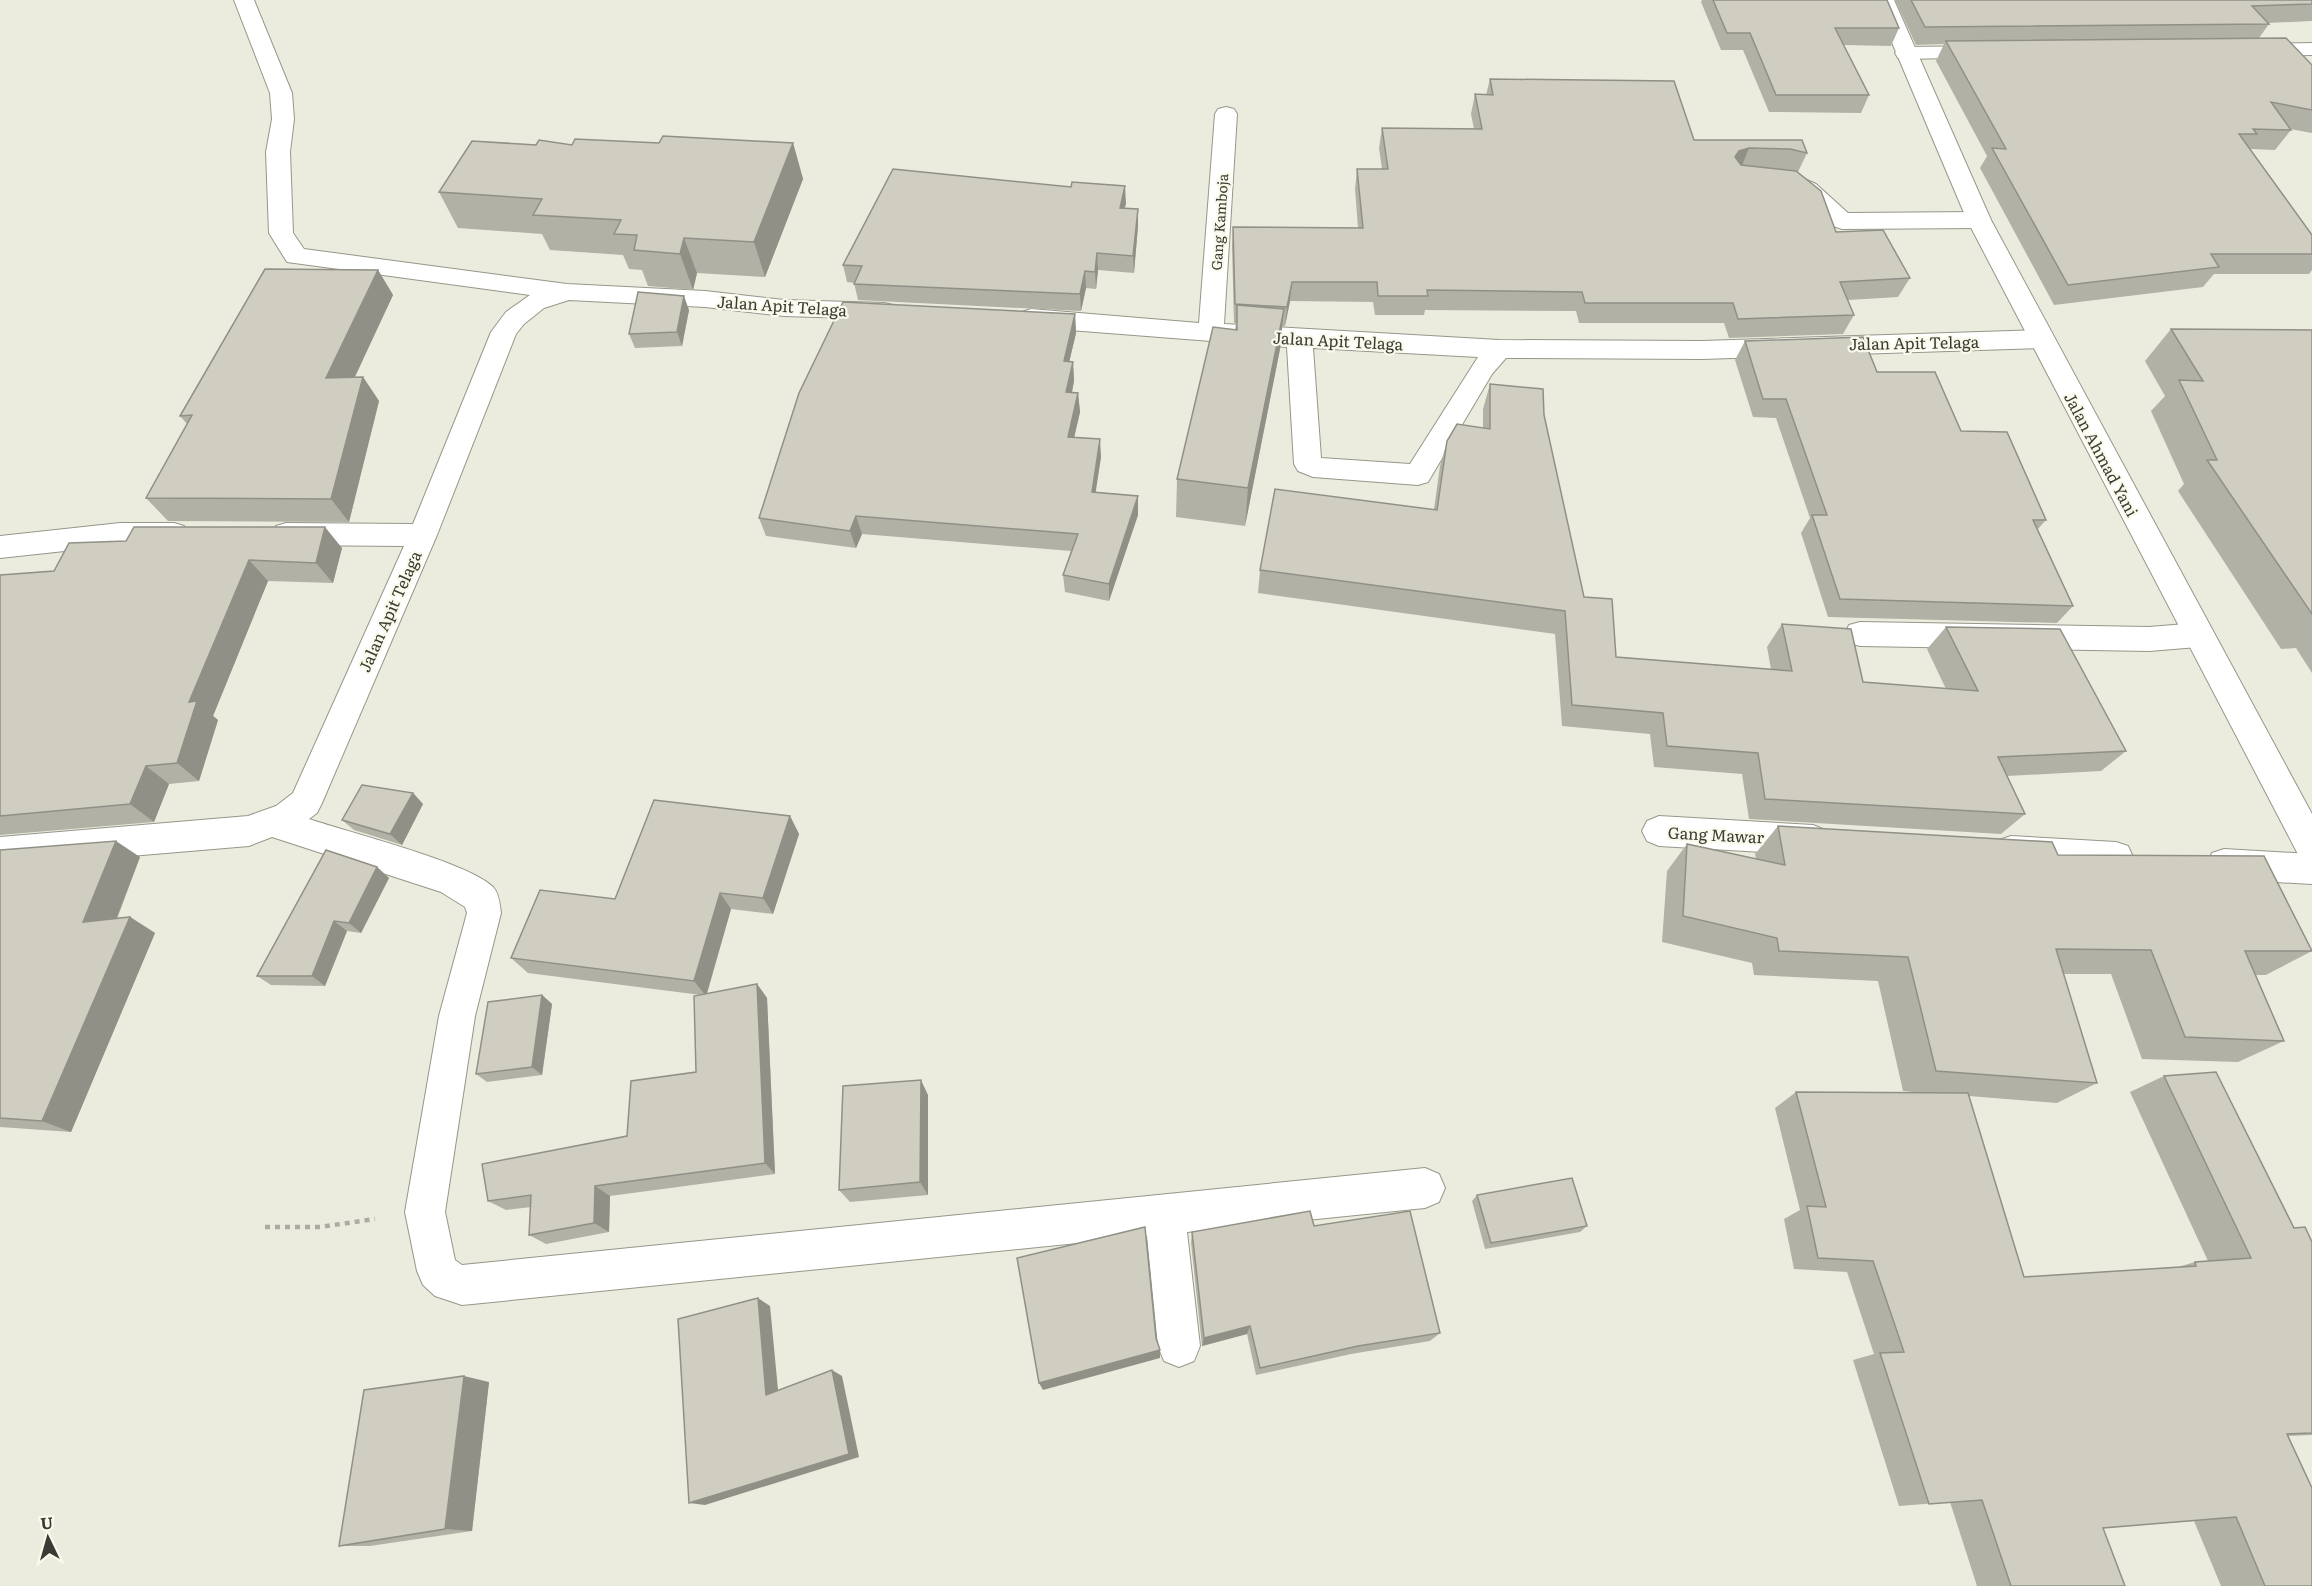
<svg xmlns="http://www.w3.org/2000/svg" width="2312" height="1586" font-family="Literata,serif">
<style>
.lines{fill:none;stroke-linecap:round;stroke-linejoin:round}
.minor-casing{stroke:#969689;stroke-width:2}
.major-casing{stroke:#969689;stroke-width:2}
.path{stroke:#acaca1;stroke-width:4.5;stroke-dasharray:5 5;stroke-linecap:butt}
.minor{fill:#fff;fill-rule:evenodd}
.major{fill:#fff;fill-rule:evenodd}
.wall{fill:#b2b1a6}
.shaded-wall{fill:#919087}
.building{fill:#cfcec1;stroke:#919087;stroke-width:1.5}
.labels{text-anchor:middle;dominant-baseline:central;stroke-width:4.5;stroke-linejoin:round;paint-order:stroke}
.far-street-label{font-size:14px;fill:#3b3b35;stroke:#fafaeb}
.street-label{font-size:16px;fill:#3b3b35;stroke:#fafaeb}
</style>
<rect width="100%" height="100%" fill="#ececde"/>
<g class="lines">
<defs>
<g id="minor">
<path d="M234 0H254L292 93 294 119 290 152 293 233 304 249 567 284 705 291 784 300 884 303 893 305 897 311 893 317 884 319 784 316 705 307 569 300 544 308 524 324 516 334 437 535 322 803 317 813 309 819C347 832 468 862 493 887 499 893 500 905 501 913L475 1016 445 1212 455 1260 462 1265 1425 1168 1439 1174 1445 1188 1439 1202 1425 1208 1187 1232 1200 1346 1194 1361 1179 1367 1164 1361 1158 1346 1147 1236 462 1305 435 1296 423 1285 417 1271 405 1212 439 1016 467 913 465 907 441 892 272 837 249 846 0 867V837L248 816 276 806 293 793 404 546 286 545 276 542 272 534 276 526 286 523 413 524 491 332 506 312 530 295 287 262 269 233 266 152 272 119 270 93Z"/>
<path d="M2312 43V55L2254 56 2246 55 2243 50 2246 45 2254 44Z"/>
<path d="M1986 46 1994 47 1997 52 1994 57 1906 59 1898 58 1895 53 1898 48 1906 47Z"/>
<path d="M1226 107 1234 109 1237 114 1224 324 1499 340 1702 341 2041 330 2050 333 2054 339 2050 345 2041 348 1702 359 1506 358 1492 374 1428 482 1418 485 1313 477 1298 471 1294 464 1287 347 1031 327 1022 324 1018 318 1022 312 1031 309 1199 323 1215 114 1218 109ZM1313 348 1478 357 1410 464 1321 458Z"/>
<path d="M1795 175 1816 184 1848 213 1979 212 1988 215 1991 220 1988 225 1979 228 1842 229 1833 226 1787 187 1783 182 1787 177Z"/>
<path d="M120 523H174L184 526 188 534 184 542 174 545H120L0 558V536Z"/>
<path d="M1860 622 2149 627 2198 623 2209 626 2213 635 2209 644 2198 647 2149 651 1860 646 1849 643 1845 634 1849 625Z"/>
<path d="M1659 816 1813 825 1825 830 1830 840 1825 850 1813 855 1659 846 1647 841 1642 831 1647 821Z"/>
<path d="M2011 836 2116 842 2128 846 2133 857 2128 868 2116 872 2011 866 1999 862 1994 851 1999 840Z"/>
<path d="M2224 849 2312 854V884L2224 879 2212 875 2207 864 2212 853Z"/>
</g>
<path id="major" d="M1874 0H1894L1991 220 2312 814V862L2300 858 1967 220Z"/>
</defs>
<!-- minor casing -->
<use href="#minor" class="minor-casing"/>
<!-- major casing -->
<use href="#major" class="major-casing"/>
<!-- path -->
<path class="path" d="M265 1227H320L375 1219"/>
<!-- minor -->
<use href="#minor" class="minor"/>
<!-- major -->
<use href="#major" class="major"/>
</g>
<!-- wall -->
<g class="wall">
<path d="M1702 0H1887L1899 28 1891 46 1843 45 1869 95 1861 113 1769 112 1743 50H1721L1701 2Z"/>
<path d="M1895 0H2312V21L2267 23 2269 24 2259 38 2312 65V133L2290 129 2291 130 2275 150 2250 149 2312 235V270L2309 274H2214L2203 287 2054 305 1980 168 1987 156 1936 61 1944 44 1916 45Z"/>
<path d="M1490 79 1694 140H1802L1807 153 1798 172 1836 232 1910 278 1898 297 1848 300 1854 315 1843 334 1729 338 1724 323H1579L1576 311 1425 310 1424 315H1375L1373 302 1290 301 1285 326H1282L1280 349 1245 526 1176 517 1177 479 1235 330 1236 323H1234L1232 247 1233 227 1358 228 1355 189 1357 169H1382L1379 148 1382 128 1474 129 1471 114 1475 94 1486 95Z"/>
<path d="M659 143H793L803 179 765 277 697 273 693 290 648 286 642 270 629 269 623 255 550 250 542 234 458 228 439 192 536 145Z"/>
<path d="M1126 203 1125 208 1138 209V226L1134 273 1098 270 1096 289 1086 288 1081 311 858 300 854 283 847 282 843 265Z"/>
<path d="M378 270 393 295 355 377H363L379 401 349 522 168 521 146 498 187 424 180 416Z"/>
<path d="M689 310 682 346 635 348 629 334Z"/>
<path d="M1075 314 1076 333 1069 362H1073L1074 381 1072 393H1078L1080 412 1074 437 1101 457 1095 492 1138 496V515L1109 601 1065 592 1063 575 1071 551 862 534 856 548 766 536 759 518Z"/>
<path d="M2171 329 2312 330V673L2296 648 2281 649 2178 491 2184 484 2151 411 2165 396 2145 361Z"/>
<path d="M1745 341 1877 372 1961 431 2046 520 2037 530 2073 606 2057 623 1828 617 1801 533 1810 518 1776 418 1753 417 1735 360Z"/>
<path d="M1490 384 1544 415 1584 597 1616 657 1771 669 1767 647 1782 624 1863 682 1946 689 1927 649 1946 627 2126 751 2101 771 2007 776 2025 814 2001 834 1749 819 1742 774 1654 767 1650 734 1562 726 1555 634 1258 593 1260 570 1434 509 1440 466 1447 441 1483 428V409Z"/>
<path d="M126 541 342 548 333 583 268 581 213 716 218 720 199 781 169 784 154 822 0 835V575L54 571Z"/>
<path d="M413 793 423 804 402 845 354 830 342 820Z"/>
<path d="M790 816 799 834 773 914 731 909 707 994 757 984 767 998 775 1174 610 1196 609 1232 546 1244 529 1235 531 1207 506 1210 488 1201 627 1136 696 1072 701 995 528 973 511 958 615 899Z"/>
<path d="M1778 826 2058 855 2312 951 2266 975H2256L2284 1041 2238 1062 2142 1059 2111 974H2063L2097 1083 2057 1103 1969 1096 2024 1277 2178 1267 2195 1262 2208 1261 2130 1092 2164 1076 2294 1228 2312 1242V1435L2288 1436 2312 1586H2221L2194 1521 2103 1528 2125 1586H1977L1950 1502 1899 1506 1853 1360 1874 1354 1847 1272 1794 1269 1784 1219 1800 1210 1775 1108 1796 1092 1924 1093 1903 1091 1878 981 1754 975 1752 963 1662 942 1667 871 1687 844 1756 859 1755 854Z"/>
<path d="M0 850 140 857 117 919 130 917 155 933 71 1132 0 1127Z"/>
<path d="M377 867 389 878 361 933 347 931 325 986 271 985 257 976Z"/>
<path d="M542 995 552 1004 542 1075 487 1082 476 1074Z"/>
<path d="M928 1095V1195L850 1202 839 1190Z"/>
<path d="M1477 1195 1587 1226 1580 1232 1485 1249 1472 1201Z"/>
<path d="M1314 1226 1440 1333 1430 1341 1351 1354 1256 1375 1247 1334 1202 1346 1191 1243 1192 1232Z"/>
<path d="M489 1382 472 1531 370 1546H339Z"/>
</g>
<!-- shaded-wall -->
<g class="shaded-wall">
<path d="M793 143 803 179 765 277 754 242Z"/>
<path d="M1749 148 1741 168 1735 157 1739 151Z"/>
<path d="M1125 186 1126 203 1120 225V208Z"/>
<path d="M1138 209V226L1134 273 1133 256Z"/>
<path d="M684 238 697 273 693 290 680 254Z"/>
<path d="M1097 253 1098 270 1096 289 1095 272Z"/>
<path d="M378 270 393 295 343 402 326 378Z"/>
<path d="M1085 271 1086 288 1081 311 1080 294Z"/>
<path d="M1292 282 1290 301 1285 326 1287 307Z"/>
<path d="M684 296 689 310 682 346 677 332Z"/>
<path d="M1284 309 1280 349 1245 526 1248 488Z"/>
<path d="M1075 314 1076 333 1065 380 1064 361Z"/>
<path d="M1073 362 1074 381 1068 411 1066 392Z"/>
<path d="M363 377 379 401 349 522 331 499Z"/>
<path d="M1078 393 1080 412 1070 456 1068 437Z"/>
<path d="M1100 439 1101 457 1093 510 1092 492Z"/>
<path d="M1138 496V515L1109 601V584Z"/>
<path d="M856 516 862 534 856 548 850 531Z"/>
<path d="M325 527 342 548 333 583 316 563Z"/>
<path d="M249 560 268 581 213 716 218 720 199 781 177 763 189 702Z"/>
<path d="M146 766 169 784 154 822 130 804Z"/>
<path d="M413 793 423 804 402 845 390 834Z"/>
<path d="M790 816 799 834 773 914 763 898Z"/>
<path d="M116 841 140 857 109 938 83 922Z"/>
<path d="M377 867 389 878 361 933 349 923Z"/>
<path d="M720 893 731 909 706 996 694 981Z"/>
<path d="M130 917 155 933 71 1132 42 1121Z"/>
<path d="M334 921 347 931 325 986 312 976Z"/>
<path d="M757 984 767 998 775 1174 765 1163Z"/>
<path d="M542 995 552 1004 542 1075 532 1067Z"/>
<path d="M921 1080 928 1095V1195L920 1182Z"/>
<path d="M595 1186 610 1196 609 1232 594 1223Z"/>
<path d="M758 1298 770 1306 779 1400 766 1395Z"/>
<path d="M1250 1326 1247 1334 1202 1346 1204 1338Z"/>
<path d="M1160 1350V1358L1043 1390 1039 1383Z"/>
<path d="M832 1370 842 1376 859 1457 705 1505 689 1503Z"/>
<path d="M464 1376 489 1382 472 1531 445 1529Z"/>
</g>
<!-- building -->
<g class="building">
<path d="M1713 0H1887L1899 28H1835L1869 95H1776L1750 33H1727Z"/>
<path d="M1911 0H2312V4L2252 6 2269 24 1925 27Z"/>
<path d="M2286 38 2312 65V110L2271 102 2291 130 2253 129 2257 134H2239L2312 235V254H2211L2219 267 2068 285 1992 148 2006 149 1946 41Z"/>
<path d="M1490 79 1674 81 1694 140H1802L1807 153 1790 149 1749 148 1739 151 1735 157 1741 165 1796 171 1821 191 1836 232 1883 230 1910 278 1840 282 1854 315 1738 319 1733 303H1585L1582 292 1427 290 1428 296H1378L1377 282H1292L1287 307 1235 304 1233 227 1363 228 1357 169H1388L1382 128 1482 129 1475 94 1493 95Z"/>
<path d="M663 136 793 143 754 242 684 238 680 254 634 250 637 235 614 234 621 220 533 215 542 199 439 192 472 141 536 145 539 140 572 145 575 139 659 143Z"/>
<path d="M893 169 1071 187 1072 182 1125 186 1120 208 1138 209 1133 256 1097 253 1095 272 1085 271 1080 294 854 284 862 266 843 265Z"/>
<path d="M265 269 378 270 326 378 363 377 331 499 146 498 192 415 180 416Z"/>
<path d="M638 292 684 296 677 332 629 334Z"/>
<path d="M843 302 1075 314 1064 361 1073 362 1066 392 1078 393 1068 437 1100 439 1092 492 1138 496 1109 584 1063 575 1078 534 856 516 850 531 759 518 799 393Z"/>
<path d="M1237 305 1284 309 1248 488 1177 479 1213 327 1237 330Z"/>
<path d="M2171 329 2312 330V614L2207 460H2217L2179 380 2203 381Z"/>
<path d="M1863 337 1877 372H1935L1961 431 2007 432 2046 520H2033L2073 606 1840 599 1812 515H1827L1786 399H1763L1745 341Z"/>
<path d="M1490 384 1543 389 1544 415 1584 597 1612 599 1616 657 1792 671 1782 624 1851 629 1863 682 1978 691 1946 627 2060 629 2126 751 1998 757 2025 814 1765 799 1758 753 1667 746 1663 713 1572 705 1565 611 1260 570 1275 489 1437 510 1447 441 1457 424 1490 429Z"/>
<path d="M134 527H325L316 563 249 560 189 702 197 701 177 763 146 766 130 804 0 816V575L54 571 69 543 126 541Z"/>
<path d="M362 785 413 793 390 834 342 820Z"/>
<path d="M654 800 790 816 763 898 720 893 694 981 511 958 540 890 615 899Z"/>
<path d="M1778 826 2052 842 2058 855 2264 856 2312 951H2245L2284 1041 2185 1037 2151 950 2056 949 2097 1083 1936 1071 1908 957 1779 951 1777 938 1683 916 1687 844 1785 865Z"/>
<path d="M116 841 83 922 130 917 42 1121 0 1118V850Z"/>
<path d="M326 850 377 867 349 923 334 921 312 976H257Z"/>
<path d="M757 984 765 1163 595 1186 594 1223 529 1235 531 1195 488 1201 482 1164 627 1136 631 1081 696 1072 694 996Z"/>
<path d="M542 995 532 1067 476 1074 488 1002Z"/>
<path d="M2216 1072 2294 1228 2305 1227 2312 1242V1433L2287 1434 2312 1488V1586H2265L2236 1517 2103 1528 2125 1586H2011L1982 1500 1929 1504 1880 1353 1904 1352 1873 1261 1818 1258 1807 1206 1826 1207 1796 1092 1968 1093 2024 1277 2196 1266 2195 1262 2251 1258 2164 1076Z"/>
<path d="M921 1080 920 1182 839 1190 843 1086Z"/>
<path d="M1572 1178 1587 1226 1491 1243 1477 1195Z"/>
<path d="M1310 1211 1314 1226 1410 1211 1440 1333 1358 1346 1260 1368 1250 1326 1204 1338 1192 1232Z"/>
<path d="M1145 1227 1156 1338 1160 1350 1039 1383 1017 1258Z"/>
<path d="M758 1298 766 1395 832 1370 849 1454 689 1503 678 1319Z"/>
<path d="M464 1376 445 1529 339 1546 364 1390Z"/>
</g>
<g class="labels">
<!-- far-street labels -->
<g class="far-street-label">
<text transform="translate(1219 222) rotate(-86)">Gang Kamboja</text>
</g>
<!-- street labels -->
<g class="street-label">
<text transform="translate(782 305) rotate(4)">Jalan Apit Telaga</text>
<text transform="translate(1338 340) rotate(3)">Jalan Apit Telaga</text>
<text transform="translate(1914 342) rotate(-1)">Jalan Apit Telaga</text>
<text transform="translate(2102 454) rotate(62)">Jalan Ahmad Yani</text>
<text transform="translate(389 611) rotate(-66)">Jalan Apit Telaga</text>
<text transform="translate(1716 834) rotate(3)">Gang Mawar</text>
</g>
</g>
<!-- north arrow -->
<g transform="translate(48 1538) rotate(355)" stroke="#fafaeb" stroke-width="4.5" paint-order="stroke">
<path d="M0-4.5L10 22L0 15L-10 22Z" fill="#3b3b35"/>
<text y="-9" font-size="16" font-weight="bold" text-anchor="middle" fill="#3b3b35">U</text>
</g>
</svg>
